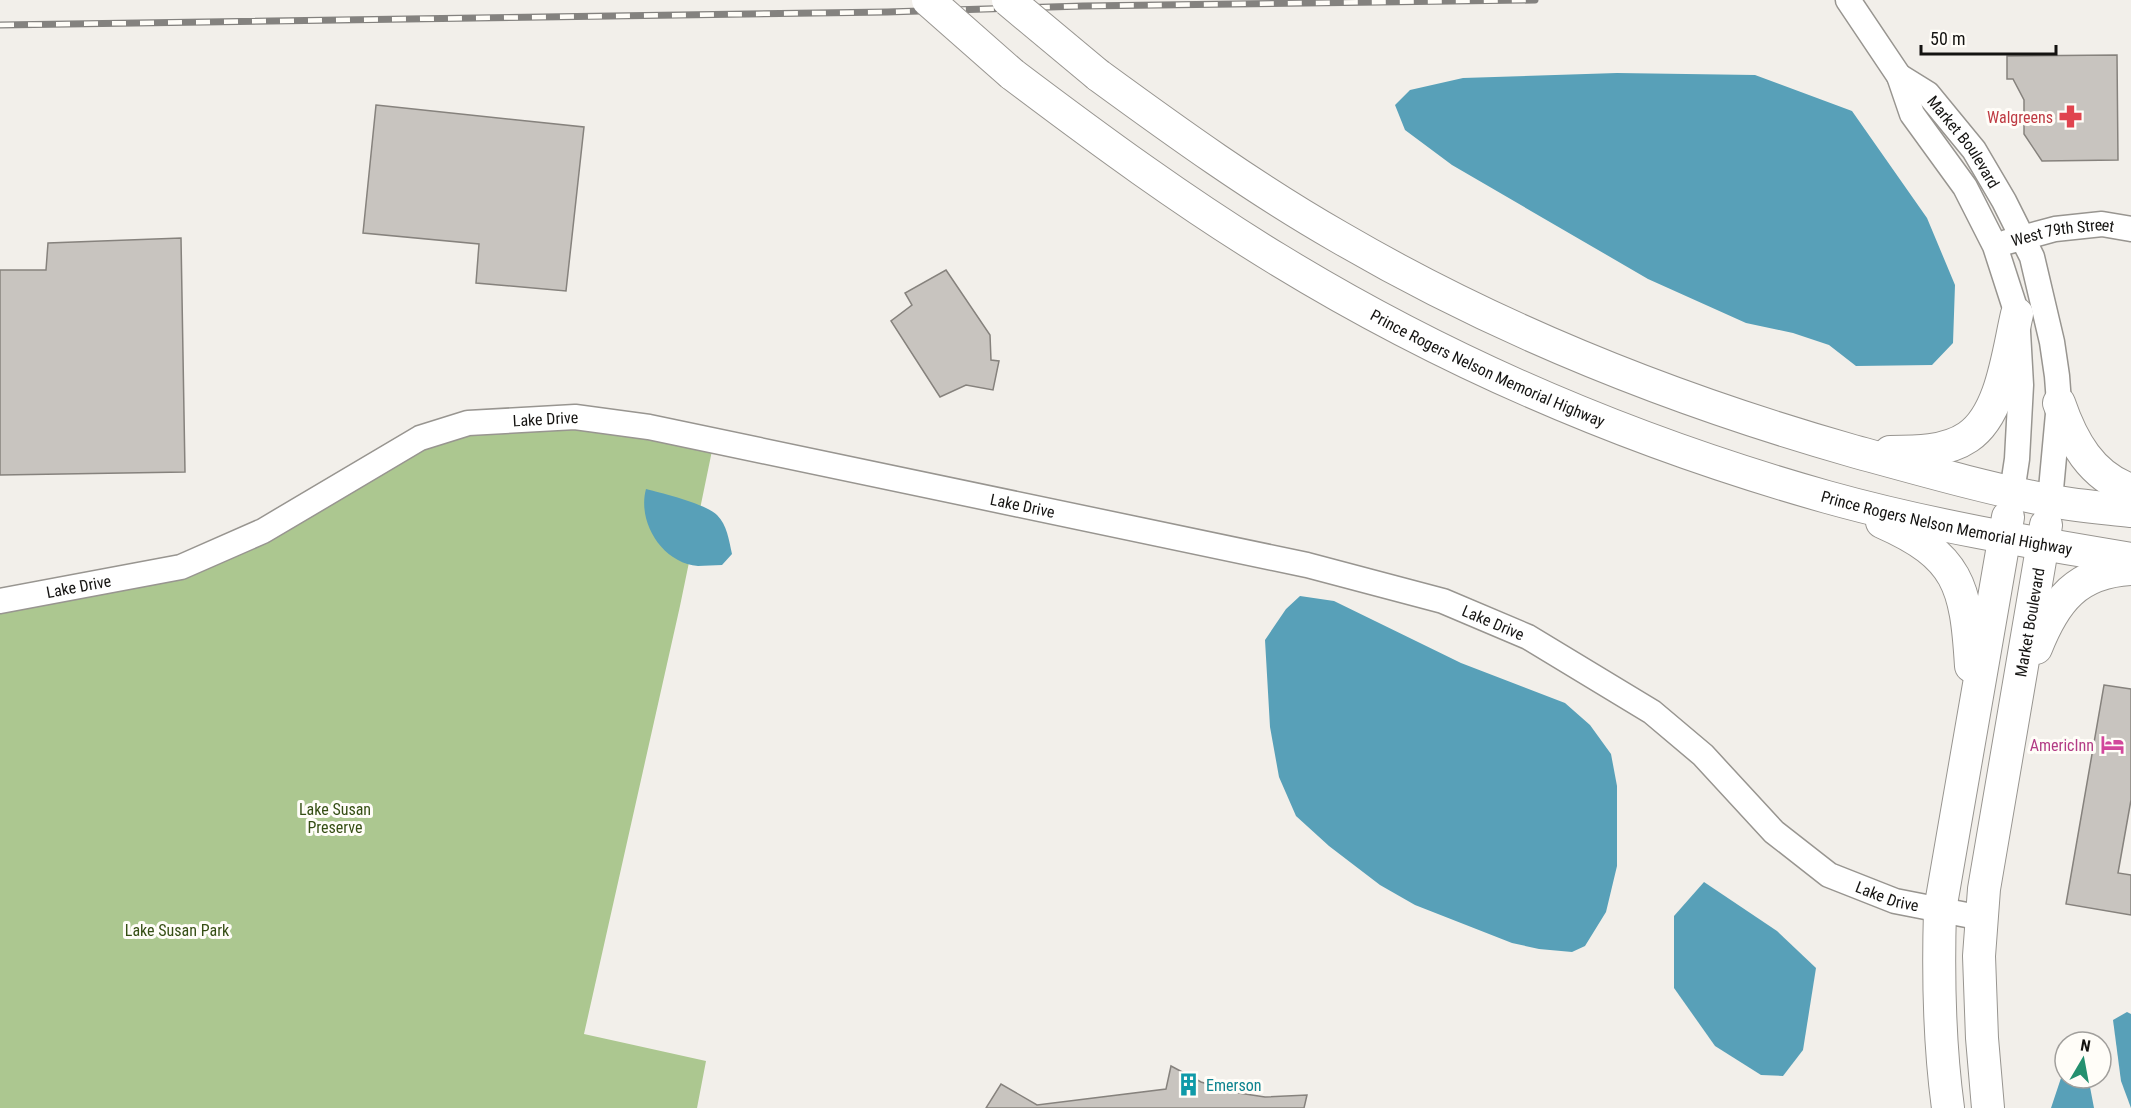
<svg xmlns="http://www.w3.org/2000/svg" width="2131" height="1108" font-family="'Roboto Condensed',sans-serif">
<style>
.green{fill:#acc790}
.water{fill:#58a0b8}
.building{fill:#c8c4bf;stroke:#86827d;stroke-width:1.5}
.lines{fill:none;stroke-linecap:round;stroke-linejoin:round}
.tertiary-casing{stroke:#989590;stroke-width:27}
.primary-casing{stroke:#989590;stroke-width:34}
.tertiary{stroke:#fff;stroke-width:24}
.primary{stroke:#fff;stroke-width:32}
.rail-casing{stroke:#84827f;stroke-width:7}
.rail{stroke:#fffdf8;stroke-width:4.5;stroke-dasharray:14;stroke-linecap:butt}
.primary-bridge-casing{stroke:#989590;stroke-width:34;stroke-linecap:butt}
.primary-bridge{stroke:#fff;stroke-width:32}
.labels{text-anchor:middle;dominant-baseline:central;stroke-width:6;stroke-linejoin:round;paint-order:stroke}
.health-label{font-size:16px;fill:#be3a42;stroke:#fffdf8;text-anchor:end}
.street-label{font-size:16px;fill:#141311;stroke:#fffdf8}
.hotel-label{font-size:16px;fill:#b23c85;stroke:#fffdf8;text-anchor:end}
.park-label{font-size:16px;fill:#354e14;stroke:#fffdf8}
.culture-label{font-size:16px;fill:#0d838f;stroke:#fffdf8;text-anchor:start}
</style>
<rect width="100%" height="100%" fill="#f2efea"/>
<!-- green -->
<path class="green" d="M575 417 714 441 680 606 584 1034 706 1061 697 1108H0V601L181 567 420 438Z"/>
<!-- water -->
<g class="water">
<path d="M1617 73 1755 75 1852 111 1927 218 1955 285 1953 343 1932 365 1856 366 1829 345 1793 333 1746 323 1648 279 1452 165 1405 130 1395 105 1410 90 1463 78Z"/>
<path d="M646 489C662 493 706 504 717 515 727 525 729 540 732 554L722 565C714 565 705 566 698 566 662 563 637 522 646 489Z"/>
<path d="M1300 596 1334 601 1461 663 1565 703 1590 725 1611 754 1617 786V866L1606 912 1585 946 1572 952 1539 949 1512 943 1415 905 1380 885 1329 846 1296 816 1279 777 1270 727 1265 640 1286 609Z"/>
<path d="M1704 882 1777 931 1816 968 1803 1050 1783 1076 1761 1075 1715 1046 1674 988V916Z"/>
<path d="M2127 1012 2131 1014V1108L2121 1081 2113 1020Z"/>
<path d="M2065 1066V1078H2084L2090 1087 2094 1108H2051Z"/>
</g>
<!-- building -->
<g class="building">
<path d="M2117 55 2118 160 2042 161 2024 134V100L2013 79H2007V56Z"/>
<path d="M376 105 584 127 566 291 476 283 479 244 363 233Z"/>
<path d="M181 238 185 472 0 475V270H46L48 243Z"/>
<path d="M946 270 990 335 991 360 999 361 993 390 966 385 940 397 891 321 912 305 905 293Z"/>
<path d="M2104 685 2131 689V800L2118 873 2131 875V915L2066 904Z"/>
<path d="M1171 1066 1201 1082 1232 1092 1265 1097 1307 1095 1304 1108H986L1001 1084 1037 1105 1166 1089Z"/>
</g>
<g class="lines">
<defs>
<g id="tertiary">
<path d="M1848 0 1899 76 1912 114 1965 187 1995 246 2017 314 2021 385 2017 459 2012 492"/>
<path id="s1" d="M1899 76 1928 94 1974 150 2004 201 2032 257 2052 342 2057 376 2059 403 2050 500"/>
<path id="s2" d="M2007 242 2055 229 2102 224 2131 229"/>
<path id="s3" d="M0 601 181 567 263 531 420 438 468 423 575 417 649 427 1307 565 1443 601 1528 637 1652 712 1703 755 1774 832 1829 875 1895 901 1982 918"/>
</g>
<g id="primary">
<path id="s4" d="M1012 74C1098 139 1185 203 1277 259 1447 363 1635 443 1827 497 1927 525 2029 542 2131 559"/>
<path d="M1098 75C1176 132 1255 189 1339 237 1500 331 1674 400 1853 451 1919 469 1985 488 2052 501 2078 506 2105 508 2131 511"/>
<path d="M2059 403C2072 441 2091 476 2131 490"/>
<path d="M1890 452C1915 452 1946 452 1968 437 2002 414 2008 352 2017 314"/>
<path d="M1882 522C1959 556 1966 585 1971 666"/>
<path d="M2036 648C2055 600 2077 572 2131 569"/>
<path d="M1948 1108C1939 1042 1938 976 1940 910L2008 517"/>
<path id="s5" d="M1988 1108 1982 1038 1979 956 1984 889 2046 525"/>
</g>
</defs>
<!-- tertiary casing -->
<use href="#tertiary" class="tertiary-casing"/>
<!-- primary casing -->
<use href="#primary" class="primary-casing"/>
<!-- tertiary -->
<use href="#tertiary" class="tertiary"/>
<!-- primary -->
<use href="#primary" class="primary"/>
<defs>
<path id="rail" d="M0 25 887 12 1083 6 1535 0"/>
</defs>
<!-- rail casing -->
<use href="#rail" class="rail-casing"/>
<!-- rail -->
<use href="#rail" class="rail"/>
<defs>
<g id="primary-bridge">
<path d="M928 0 1012 74"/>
<path d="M1008 0 1098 75"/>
</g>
</defs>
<!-- primary-bridge casing -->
<use href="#primary-bridge" class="primary-bridge-casing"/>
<!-- primary-bridge -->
<use href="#primary-bridge" class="primary-bridge"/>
</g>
<!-- icons -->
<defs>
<symbol id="pharmacy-bare" viewBox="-9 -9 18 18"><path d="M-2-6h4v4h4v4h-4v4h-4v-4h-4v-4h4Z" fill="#e0444e" stroke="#fffdf8" stroke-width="2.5" paint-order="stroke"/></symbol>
<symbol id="hotel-bare" viewBox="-9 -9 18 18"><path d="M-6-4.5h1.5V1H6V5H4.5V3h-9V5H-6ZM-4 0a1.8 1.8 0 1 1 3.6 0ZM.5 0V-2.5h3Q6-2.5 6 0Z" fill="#d1479c" stroke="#fffdf8" stroke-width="2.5" paint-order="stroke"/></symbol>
<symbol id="building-bare" viewBox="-9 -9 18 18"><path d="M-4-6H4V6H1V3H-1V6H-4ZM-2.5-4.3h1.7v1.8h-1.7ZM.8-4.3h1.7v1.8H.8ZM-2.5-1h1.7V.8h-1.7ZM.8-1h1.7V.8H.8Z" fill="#0f9aa8" stroke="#fffdf8" stroke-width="2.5" paint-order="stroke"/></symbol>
</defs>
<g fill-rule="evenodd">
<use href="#pharmacy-bare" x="2054" y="100" width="33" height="33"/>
<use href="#hotel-bare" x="2096" y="728" width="33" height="33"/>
<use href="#building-bare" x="1172" y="1068" width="33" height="33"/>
</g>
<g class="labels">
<!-- health labels -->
<g class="health-label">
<text x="2053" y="117">Walgreens</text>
</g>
<!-- street labels -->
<g class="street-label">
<text stroke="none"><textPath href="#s1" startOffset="94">Market Boulevard</textPath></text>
<text stroke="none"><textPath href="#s2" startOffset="57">West 79th Street</textPath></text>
<text stroke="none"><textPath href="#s4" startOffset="561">Prince Rogers Nelson Memorial Highway</textPath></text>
<text stroke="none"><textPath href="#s3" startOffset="584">Lake Drive</textPath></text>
<text stroke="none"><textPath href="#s3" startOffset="1070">Lake Drive</textPath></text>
<text stroke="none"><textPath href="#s4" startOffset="1047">Prince Rogers Nelson Memorial Highway</textPath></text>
<text stroke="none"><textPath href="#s3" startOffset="80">Lake Drive</textPath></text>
<text stroke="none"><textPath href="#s3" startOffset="1556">Lake Drive</textPath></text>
<text stroke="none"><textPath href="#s5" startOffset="490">Market Boulevard</textPath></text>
<text stroke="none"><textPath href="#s3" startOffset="2042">Lake Drive</textPath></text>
</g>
<!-- hotel labels -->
<g class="hotel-label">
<text x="2094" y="745">AmericInn</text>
</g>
<!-- park labels -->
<g class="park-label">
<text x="335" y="809">Lake Susan<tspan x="335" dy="18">Preserve</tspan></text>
<text x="177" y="930">Lake Susan Park</text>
</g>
<!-- culture labels -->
<g class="culture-label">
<text x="1206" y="1085">Emerson</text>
</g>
</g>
<!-- north arrow -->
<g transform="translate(2083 1060) rotate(10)"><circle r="28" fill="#fffdf8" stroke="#a19f9c" stroke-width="1.5"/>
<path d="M0-4.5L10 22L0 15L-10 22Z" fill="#24906f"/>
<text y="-9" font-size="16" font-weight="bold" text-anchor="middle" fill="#141311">N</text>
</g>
<!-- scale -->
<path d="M1921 45v9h135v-9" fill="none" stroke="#141311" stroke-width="3"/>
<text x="1930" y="45" font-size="18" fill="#141311" stroke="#fffdf8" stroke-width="4.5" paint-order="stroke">50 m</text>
</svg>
